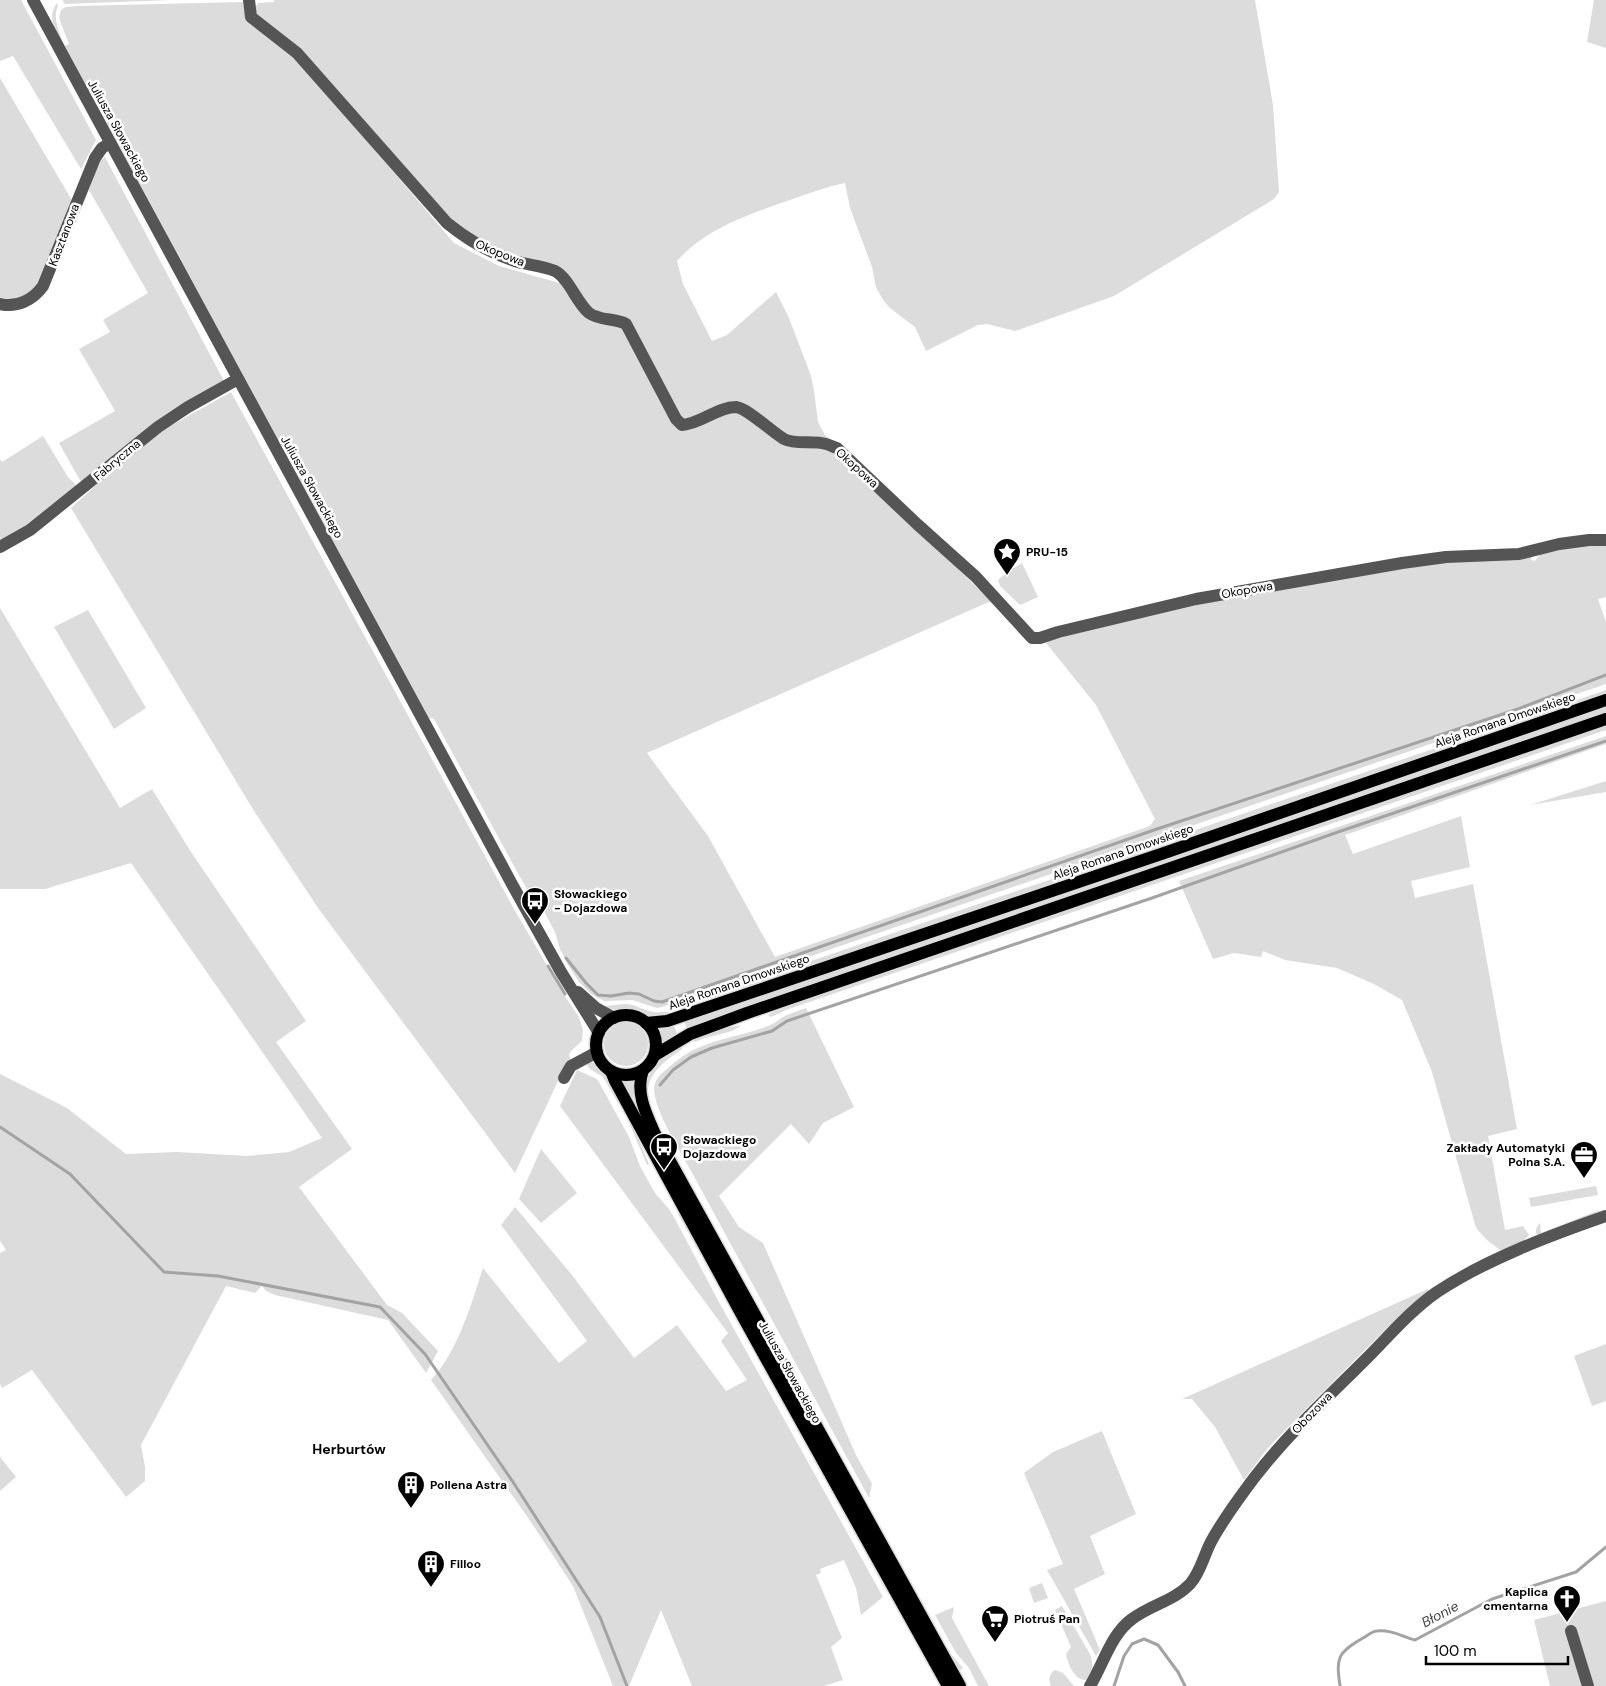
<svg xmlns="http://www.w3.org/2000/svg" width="1606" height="1686" font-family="'DM Sans',sans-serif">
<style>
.green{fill:#dcdcdc}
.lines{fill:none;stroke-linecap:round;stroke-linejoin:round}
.stream{stroke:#a3a3a3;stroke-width:3}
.major-casing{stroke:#dbdbdb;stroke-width:15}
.minor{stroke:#555;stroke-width:12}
.major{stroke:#000;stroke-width:12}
.labels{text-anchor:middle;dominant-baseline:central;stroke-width:5;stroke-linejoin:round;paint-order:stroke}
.street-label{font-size:12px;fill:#000;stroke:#fff}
.poi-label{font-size:12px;font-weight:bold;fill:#000;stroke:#fff;text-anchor:start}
.neighbourhood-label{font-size:14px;font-weight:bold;fill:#000;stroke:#fff}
.water-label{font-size:14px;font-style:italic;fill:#444;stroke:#fff}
</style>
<rect width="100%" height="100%" fill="#fff"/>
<!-- green -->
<g class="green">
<path d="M0 0H21L96 140 81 169 13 56 0 61Z"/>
<path d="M63 0H172L64 4Z"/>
<path d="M274 0H1255L1273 105 1279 192 1274 199 1114 296 1015 331 987 324 978 325 926 351 915 327 890 308 883 300 876 287 872 267 850 208 845 183C826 187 809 193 790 200 750 214 706 228 677 261L683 284 712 341 727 335 776 292 789 318 811 376 814 391 818 422 825 435 840 445 864 468 860 474 991 601 647 753 708 836 775 957 1150 826 1155 819 1096 705 1046 643 1051 638 1212 599 1408 565 1455 559 1517 556 1533 554 1531 560 1535 561C1545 542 1587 544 1606 543V597L1598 599 1606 622V684L662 1007 657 1008 632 1000 604 1001 591 994 579 982 568 965 560 949 555 932 540 904 532 897 520 877 434 719 429 718 65 46 69 44 59 18 61 10 66 7 77 6 243 2 246 17 248 22 273 39 305 68 454 243 499 266 563 284 585 315 598 322 620 326 676 424C686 432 701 423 711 417L709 413C692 421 688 428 675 412L629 323 622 317 592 310 561 270 553 266 514 258 489 247 464 232 443 213 416 184 316 67 294 47 260 21 256 13V6L258 3 274 2Z"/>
<path d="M1594 0H1606V48L1587 42Z"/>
<path d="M57 3 58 6C52 18 60 32 63 44 56 30 46 18 57 3Z"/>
<path d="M0 78 73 202 41 282 22 299 0 300Z"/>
<path d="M105 157 224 381 81 482 59 443 115 411 79 349 110 332 103 320 148 293 89 190 97 163Z"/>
<path d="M231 392 514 909 566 998 579 1017 583 1030 582 1041 571 1051 569 1055 571 1060 559 1079 515 1173 318 908 254 811 71 508 103 479 165 429Z"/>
<path d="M43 436 68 477 76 485V491L2 542 0 538V459L2 462Z"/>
<path d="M1022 563 1038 597 1020 605 1000 586 998 580 1010 570Z"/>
<path d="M0 608 120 808 152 789 191 852 306 1021 276 1042 352 1149 299 1187 387 1305 402 1313 438 1351 426 1373 388 1320 275 1295 266 1291 262 1286 255 1293 226 1286 141 1445 145 1467V1481L126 1497 32 1370 2 1388 0 1384V1253L6 1250 0 1241V1074L67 1108 126 1154 177 1152 247 1156 289 1152 322 1138 131 863 45 889H0Z"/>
<path d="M88 610 146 708 114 729 54 627Z"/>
<path d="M1606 690V694L680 1011 682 1005Z"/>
<path d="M1606 706V714L687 1029 684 1021Z"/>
<path d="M1606 725V730L786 1010 771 1017 768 1015 784 1006Z"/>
<path d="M1606 736V744L1345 835 1353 854 1461 816 1470 867 1411 881 1415 898 1473 884 1517 1129 1488 1136 1505 1230 1523 1226 1529 1235C1522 1245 1512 1247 1500 1250L1487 1240 1476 1228 1432 1072 1402 1000 1374 984 1337 968 1285 960 1263 951 1261 957 1234 953 1213 959 1179 881Z"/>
<path d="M1606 781V792L1530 805Z"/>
<path d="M625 1004C636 1004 644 1011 654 1012 661 1013 665 1010 671 1014L654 1017 633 1009 624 1008 610 1010 604 1006Z"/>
<path d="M806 1008 854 1107 823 1123 809 1144 791 1124 719 1196 739 1227 763 1243 856 1455 872 1484 869 1498 691 1171C680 1151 653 1108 654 1087 655 1080 661 1073 667 1069 698 1039 731 1040 768 1026 774 1024 779 1019 785 1016 791 1013 799 1011 806 1008Z"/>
<circle cx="626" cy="1044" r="22"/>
<path d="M674 1025 677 1034 662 1044 659 1030Z"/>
<path d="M741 1025C734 1034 707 1035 696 1042L691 1039 711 1031Z"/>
<path d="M683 1044 682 1049C666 1061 649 1071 648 1092L646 1094C646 1066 662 1058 683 1044Z"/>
<path d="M589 1061C603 1065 614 1092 621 1104L618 1103 603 1077 590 1069 585 1062Z"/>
<path d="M577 1070 597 1079 600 1084 629 1137 640 1166 655 1193 669 1209 675 1219 720 1304 883 1597 861 1615 856 1588 844 1560 820 1569 821 1573 816 1575 842 1638 831 1647 843 1680 824 1686H692L661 1610 629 1686H613L573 1586 531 1522 431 1380C458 1351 471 1305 483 1268L559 1363 587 1341 501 1225 515 1207 572 1275 634 1358 677 1325 726 1391 747 1380 721 1341 728 1333 560 1106Z"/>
<path d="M633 1080 636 1096 631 1099 621 1081Z"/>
<path d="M625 1113 636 1133 649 1164 647 1165Z"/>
<path d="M541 1149 577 1193 541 1223 519 1199Z"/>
<path d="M1596 1186 1598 1195 1531 1207 1529 1198Z"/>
<path d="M1604 1210 1538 1236C1534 1231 1536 1228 1540 1223L1541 1233 1594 1212Z"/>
<path d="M678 1214 681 1215 888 1589 887 1592Z"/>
<path d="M1428 1289 1430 1291 1388 1327 1305 1410 1267 1449 1244 1480 1215 1427 1192 1399H1182Z"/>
<path d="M1606 1344V1401L1592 1406 1574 1356Z"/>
<path d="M1102 1431 1136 1514 1090 1536 1105 1574 1074 1589 1100 1650 1096 1656 1047 1570 1063 1564 1024 1473 1053 1452Z"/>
<path d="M0 1457 16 1477 0 1491Z"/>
<path d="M906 1579 910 1581 950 1653 963 1668 960 1670 948 1654Z"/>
<path d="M1042 1583 1048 1598 1034 1603 1029 1588Z"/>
<path d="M1606 1601V1686H1550L1534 1620Z"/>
<path d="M1062 1606 1091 1656 1093 1669 1087 1680C1075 1681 1068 1665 1066 1654L1071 1647 1055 1610Z"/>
<path d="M954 1607 952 1618 989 1686H978L969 1668 956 1653 935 1615Z"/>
<path d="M1055 1670 1063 1673 1074 1686H1051C1048 1680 1049 1674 1055 1670Z"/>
</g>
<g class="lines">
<!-- stream -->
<g class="stream">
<path d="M566 958 586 983 598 995 611 996 629 993 639 994 654 1001 662 1002 1157 829 1518 709 1606 675"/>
<path d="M548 966 565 994"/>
<path d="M660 1085 673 1070 691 1057 712 1048 772 1031 787 1021 1152 898 1338 832 1606 741"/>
<path d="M0 1127 70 1174 164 1272 218 1276 380 1307 425 1354 513 1482 600 1617 627 1686"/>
<path d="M1114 1686 1124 1656 1132 1644 1144 1639 1158 1645 1178 1672 1185 1686"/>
<path d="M1340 1686C1336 1658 1337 1653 1363 1638 1367 1636 1372 1631 1377 1631 1390 1629 1403 1637 1415 1640L1492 1599 1576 1572 1606 1547"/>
</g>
<defs>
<g id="major">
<circle cx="626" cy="1045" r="30"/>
<path d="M646 1023 667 1021 1170 851 1606 700"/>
<path d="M655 1055 690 1034 747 1013 1606 719"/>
<path d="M643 1070C635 1092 646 1114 655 1134L960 1686"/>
<path d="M611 1071 615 1081 743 1317 948 1686"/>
</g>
</defs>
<!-- major casing -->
<use href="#major" class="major-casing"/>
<!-- minor -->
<g class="minor">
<path d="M33 0 513 886 561 972 599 1033"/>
<path d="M249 0 251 17 297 53 447 223C468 240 491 254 518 262 529 265 544 266 555 271 569 278 576 302 589 313 600 321 615 318 626 324L676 419 682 425C701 424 717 407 736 407 747 408 772 432 784 439 796 445 813 440 826 444 830 445 833 447 837 448L917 524 976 577 1032 638H1040L1058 632 1196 599 1402 563 1446 557 1519 554 1559 544 1589 540H1606"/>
<path d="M0 304C17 308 33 300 43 286L95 158 102 148 110 143"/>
<path d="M0 547 30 530 158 427 188 407 238 379"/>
<path d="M578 992 596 1008 614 1018"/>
<path d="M564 1078 571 1066 597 1052"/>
<path d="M1571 1631 1588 1686"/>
<path d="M1090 1686C1103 1665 1111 1634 1132 1619 1150 1605 1174 1601 1190 1584 1201 1572 1204 1554 1212 1540 1224 1518 1239 1498 1254 1478 1287 1435 1327 1398 1366 1359 1388 1337 1411 1310 1437 1292 1487 1259 1549 1236 1606 1216"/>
</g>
<!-- major -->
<use href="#major" class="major"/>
</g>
<!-- icons -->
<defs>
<symbol id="sight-pin" viewBox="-11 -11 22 30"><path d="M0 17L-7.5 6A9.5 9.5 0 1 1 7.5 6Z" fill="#000" stroke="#fff"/><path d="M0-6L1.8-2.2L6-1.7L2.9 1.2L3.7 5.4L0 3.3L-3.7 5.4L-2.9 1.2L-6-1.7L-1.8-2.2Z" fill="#fff"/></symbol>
<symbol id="bus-pin" viewBox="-11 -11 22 30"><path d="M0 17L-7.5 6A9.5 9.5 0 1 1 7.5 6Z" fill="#000" stroke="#fff"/><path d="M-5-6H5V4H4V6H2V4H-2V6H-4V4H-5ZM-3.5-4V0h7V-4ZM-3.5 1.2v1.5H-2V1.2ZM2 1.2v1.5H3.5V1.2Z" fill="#fff"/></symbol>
<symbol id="office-pin" viewBox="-11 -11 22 30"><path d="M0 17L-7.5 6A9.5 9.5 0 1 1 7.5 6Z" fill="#000" stroke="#fff"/><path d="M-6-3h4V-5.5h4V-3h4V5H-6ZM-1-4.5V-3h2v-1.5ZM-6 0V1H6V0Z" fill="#fff"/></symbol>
<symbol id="building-pin" viewBox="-11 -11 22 30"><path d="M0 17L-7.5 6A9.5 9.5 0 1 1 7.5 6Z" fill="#000" stroke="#fff"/><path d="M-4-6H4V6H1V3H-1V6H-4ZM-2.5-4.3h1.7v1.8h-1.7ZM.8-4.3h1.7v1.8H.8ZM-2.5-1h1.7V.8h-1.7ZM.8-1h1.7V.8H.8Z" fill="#fff"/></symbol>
<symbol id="church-pin" viewBox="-11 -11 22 30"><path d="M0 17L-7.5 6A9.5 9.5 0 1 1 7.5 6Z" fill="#000" stroke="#fff"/><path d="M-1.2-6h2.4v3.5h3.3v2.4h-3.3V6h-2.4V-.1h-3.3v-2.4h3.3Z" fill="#fff"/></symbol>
<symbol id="supermarket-pin" viewBox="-11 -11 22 30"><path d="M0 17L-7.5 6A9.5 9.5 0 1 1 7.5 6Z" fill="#000" stroke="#fff"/><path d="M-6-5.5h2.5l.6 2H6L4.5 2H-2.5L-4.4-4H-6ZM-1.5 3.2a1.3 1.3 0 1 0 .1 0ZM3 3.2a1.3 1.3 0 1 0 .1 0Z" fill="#fff"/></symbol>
</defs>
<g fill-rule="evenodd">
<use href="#sight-pin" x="991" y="536" width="32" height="43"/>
<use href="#bus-pin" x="519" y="885" width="32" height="43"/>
<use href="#bus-pin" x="648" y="1131" width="32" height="43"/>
<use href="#office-pin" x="1568" y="1139" width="32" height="43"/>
<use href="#building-pin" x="395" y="1469" width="32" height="43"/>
<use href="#building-pin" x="415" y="1548" width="32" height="43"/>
<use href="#church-pin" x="1551" y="1583" width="32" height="43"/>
<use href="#supermarket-pin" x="979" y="1603" width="32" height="43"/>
</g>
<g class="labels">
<!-- street labels -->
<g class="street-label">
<text transform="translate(119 131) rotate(61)">Juliusza Słowackiego</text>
<text transform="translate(64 235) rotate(-69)">Kasztanowa</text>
<text transform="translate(500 253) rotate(22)">Okopowa</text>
<text transform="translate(117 460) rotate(-40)">Fabryczna</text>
<text transform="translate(857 468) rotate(42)">Okopowa</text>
<text transform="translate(312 487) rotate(61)">Juliusza Słowackiego</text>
<text transform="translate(1247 590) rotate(-10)">Okopowa</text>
<text transform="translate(1505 720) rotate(-19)">Aleja Romana Dmowskiego</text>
<text transform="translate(1123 852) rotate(-19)">Aleja Romana Dmowskiego</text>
<text transform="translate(739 982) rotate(-19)">Aleja Romana Dmowskiego</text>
<text transform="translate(790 1372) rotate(61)">Juliusza Słowackiego</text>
<text transform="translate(1312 1413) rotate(-46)">Obozowa</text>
</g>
<!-- poi labels -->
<g class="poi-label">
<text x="1026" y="552">PRU-15</text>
<text x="554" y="894">Słowackiego<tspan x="554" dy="14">- Dojazdowa</tspan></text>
<text x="683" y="1140">Słowackiego<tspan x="683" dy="14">Dojazdowa</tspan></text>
<text x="1565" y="1148" text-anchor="end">Zakłady Automatyki<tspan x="1565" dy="14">Polna S.A.</tspan></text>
<text x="430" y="1485">Pollena Astra</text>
<text x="450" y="1564">Filloo</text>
<text x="1548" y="1592" text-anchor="end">Kaplica<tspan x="1548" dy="14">cmentarna</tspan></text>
<text x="1014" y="1619">Piotruś Pan</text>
</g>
<!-- neighbourhood labels -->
<g class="neighbourhood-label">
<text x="349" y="1449">Herburtów</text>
</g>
<!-- water labels -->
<g class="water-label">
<text transform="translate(1440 1614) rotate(-28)">Błonie</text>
</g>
</g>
<!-- scale -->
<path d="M1426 1656v8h142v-8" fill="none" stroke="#000000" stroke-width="2.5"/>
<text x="1434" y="1656" font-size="15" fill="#000000" stroke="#ffffff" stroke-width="4" paint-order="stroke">100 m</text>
</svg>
